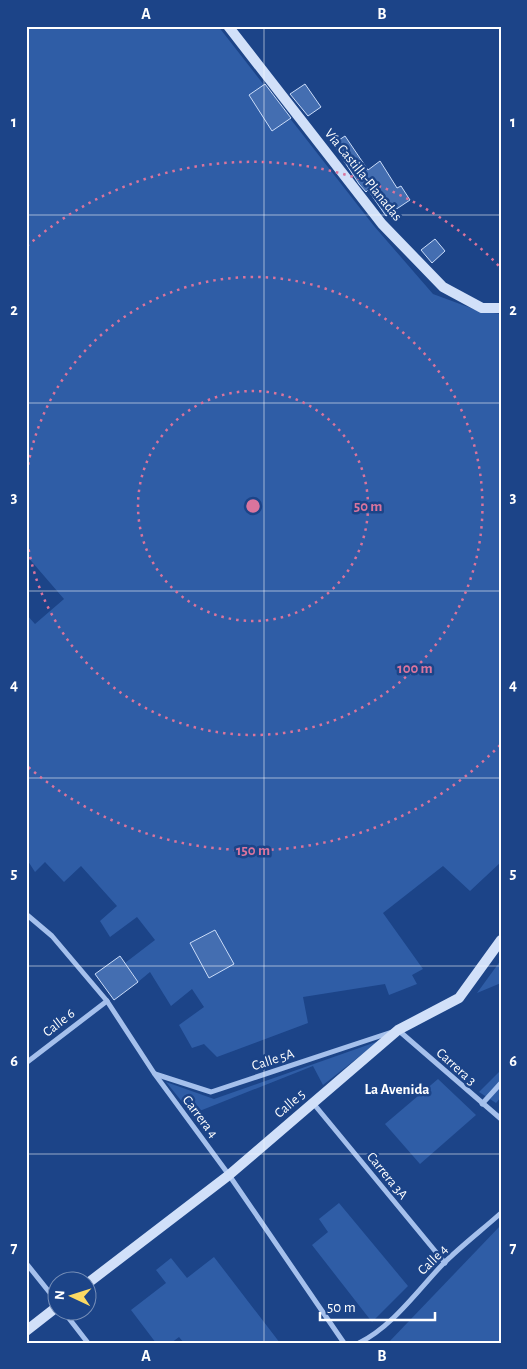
<svg xmlns="http://www.w3.org/2000/svg" width="527" height="1369" font-family="'Alegreya Sans',sans-serif">
<style>
.green{fill:#2f5da6}
.building{fill:#446eb1;stroke:#cadcf9}
.lines{fill:none;stroke-linecap:round;stroke-linejoin:round}
.street{stroke:#a5c0ec;stroke-width:5}
.secondary{stroke:#d1e0f9;stroke-width:10}
.grid{fill:none;stroke:#fff;stroke-width:1;stroke-opacity:0.55}
.ring{fill:none;stroke:#da749d;stroke-width:2.5;stroke-dasharray:2.5 5}
.labels{text-anchor:middle;dominant-baseline:central;stroke-width:5;stroke-linejoin:round;paint-order:stroke}
.street-label{font-size:14px;fill:#fff;stroke:#1c4488}
.neighbourhood-label{font-size:15px;font-weight:bold;fill:#fff;stroke:#1c4488}
.centre{fill:#da749d;stroke:#1c4488;stroke-width:2.5}
.ring-label{font-size:15px;text-anchor:middle;font-weight:bold;fill:#da749d;stroke:#1c4488;stroke-width:5;stroke-linejoin:round;paint-order:stroke}
.neatline{fill:none;stroke:#fff;stroke-width:2}
.grid-label{font-size:16px;text-anchor:middle;font-weight:bold;fill:#fff}
</style>
<rect width="100%" height="100%" fill="#1c4488"/>
<!-- green -->
<g class="green">
<path d="M26 26H218L374 226 433 294 479 311 501 314V862L470 891 443 866 383 913 423 969 412 975 417 984 389 995 385 984 303 997 308 1023 217 1057 204 1044 192 1048 179 1025 204 1007 192 989 171 1006 150 972 138 982 125 963 155 940 137 917 110 937 100 921 117 906 81 866 64 882 45 862 35 872 26 858V614L35 624 64 599 26 555Z"/>
<path d="M501 960V983L477 993Z"/>
<path d="M379 1041 323 1085 313 1066 192 1114 166 1082 214 1099Z"/>
<path d="M501 1070V1097L496 1103 479 1092Z"/>
<path d="M438 1079 476 1115 420 1164 385 1124Z"/>
<path d="M339 1203 408 1286 372 1322 312 1245 328 1232 319 1219Z"/>
<path d="M501 1225V1343H388Z"/>
<path d="M214 1257 280 1343H184L179 1337 171 1343H156L131 1310 166 1283 156 1270 171 1258 187 1278Z"/>
</g>
<!-- building -->
<g class="building">
<path d="M265 84 291 118 272 131 249 95Z"/>
<path d="M305 84 321 107 308 116 290 94Z"/>
<path d="M345 136 368 170 380 161 397 188 401 186 410 200 386 216 368 190 366 192 359 184 333 144Z"/>
<path d="M435 239 445 251 432 263 421 250Z"/>
<path d="M215 930 234 964 209 978 190 943Z"/>
<path d="M120 956 138 982 114 1000 95 974Z"/>
</g>
<g class="lines">
<!-- street -->
<g class="street">
<path d="M26 914 52 936 107 1001 154 1073 229 1175 344 1343"/>
<path d="M26 1063 107 1001"/>
<path d="M155 1074 211 1092 398 1030 501 1119"/>
<path d="M313 1103 445 1263"/>
<path d="M482 1104 501 1083"/>
<path d="M26 1263 58 1303"/>
<path d="M64 1312 88 1343"/>
<path d="M359 1343C393 1326 417 1291 443 1264 461 1246 482 1230 501 1213"/>
</g>
<!-- secondary -->
<g class="secondary">
<path d="M228 26 382 224 443 287 482 308H501"/>
<path d="M88 1283 229 1175 398 1030 459 998 501 940"/>
<path d="M26 1331 58 1306"/>
</g>
</g>
<!-- grid -->
<path class="grid" d="M264 26V1343M26 215H501M26 403H501M26 591H501M26 778H501M26 966H501M26 1154H501"/>
<!-- distance rings -->
<g class="ring">
<circle cx="253" cy="506" r="115"/>
<path d="M27 472A229 229 0 1 1 27 540"/>
<path d="M500 745A344 344 0 0 1 27 766M27 246A344 344 0 0 1 500 267"/>
</g>
<g class="labels">
<!-- street labels -->
<g class="street-label">
<text transform="translate(363 175) rotate(51)">Vía Castilla-Planadas</text>
<text transform="translate(59 1023) rotate(-38)">Calle 6</text>
<text transform="translate(273 1060) rotate(-18)">Calle 5A</text>
<text transform="translate(456 1067) rotate(42)">Carrera 3</text>
<text transform="translate(290 1104) rotate(-41)">Calle 5</text>
<text transform="translate(200 1117) rotate(53)">Carrera 4</text>
<text transform="translate(387 1176) rotate(51)">Carrera 3A</text>
<text transform="translate(433 1260) rotate(-45)">Calle 4</text>
</g>
<!-- neighbourhood labels -->
<g class="neighbourhood-label">
<text x="397" y="1089">La Avenida</text>
</g>
</g>
<circle cx="253" cy="506" r="8" class="centre"/>
<g class="ring-label">
<text x="368" y="511">50 m</text>
<text x="415" y="673">100 m</text>
<text x="253" y="855">150 m</text>
</g>
<!-- border -->
<rect width="527" height="1369" fill="none" stroke="#1c4488" stroke-width="55"/>
<!-- north arrow -->
<g transform="translate(72 1296) rotate(274)"><circle r="24" fill="#1c4488" stroke="#778fb8"/>
<path d="M0-4L9 19L0 12L-9 19Z" fill="#fcda63"/>
<text y="-8" font-size="14" font-weight="bold" text-anchor="middle" fill="#ffffff">N</text>
</g>
<!-- scale -->
<path d="M320 1312v8h115v-8" fill="none" stroke="#ffffff" stroke-width="2.5"/>
<text x="327" y="1312" font-size="15" fill="#ffffff" stroke="#1c4488" stroke-width="4" paint-order="stroke">50 m</text>
<rect x="28" y="28" width="472" height="1314" class="neatline"/>
<g class="grid-label">
<text x="146" y="19">A</text>
<text x="382" y="19">B</text>
<text x="14" y="127">1</text>
<text x="513" y="127">1</text>
<text x="14" y="315">2</text>
<text x="513" y="315">2</text>
<text x="14" y="502">3</text>
<text x="513" y="502">3</text>
<text x="14" y="690">4</text>
<text x="513" y="690">4</text>
<text x="14" y="878">5</text>
<text x="513" y="878">5</text>
<text x="14" y="1066">6</text>
<text x="513" y="1066">6</text>
<text x="14" y="1253">7</text>
<text x="513" y="1253">7</text>
<text x="146" y="1361">A</text>
<text x="382" y="1361">B</text>
</g>
</svg>
